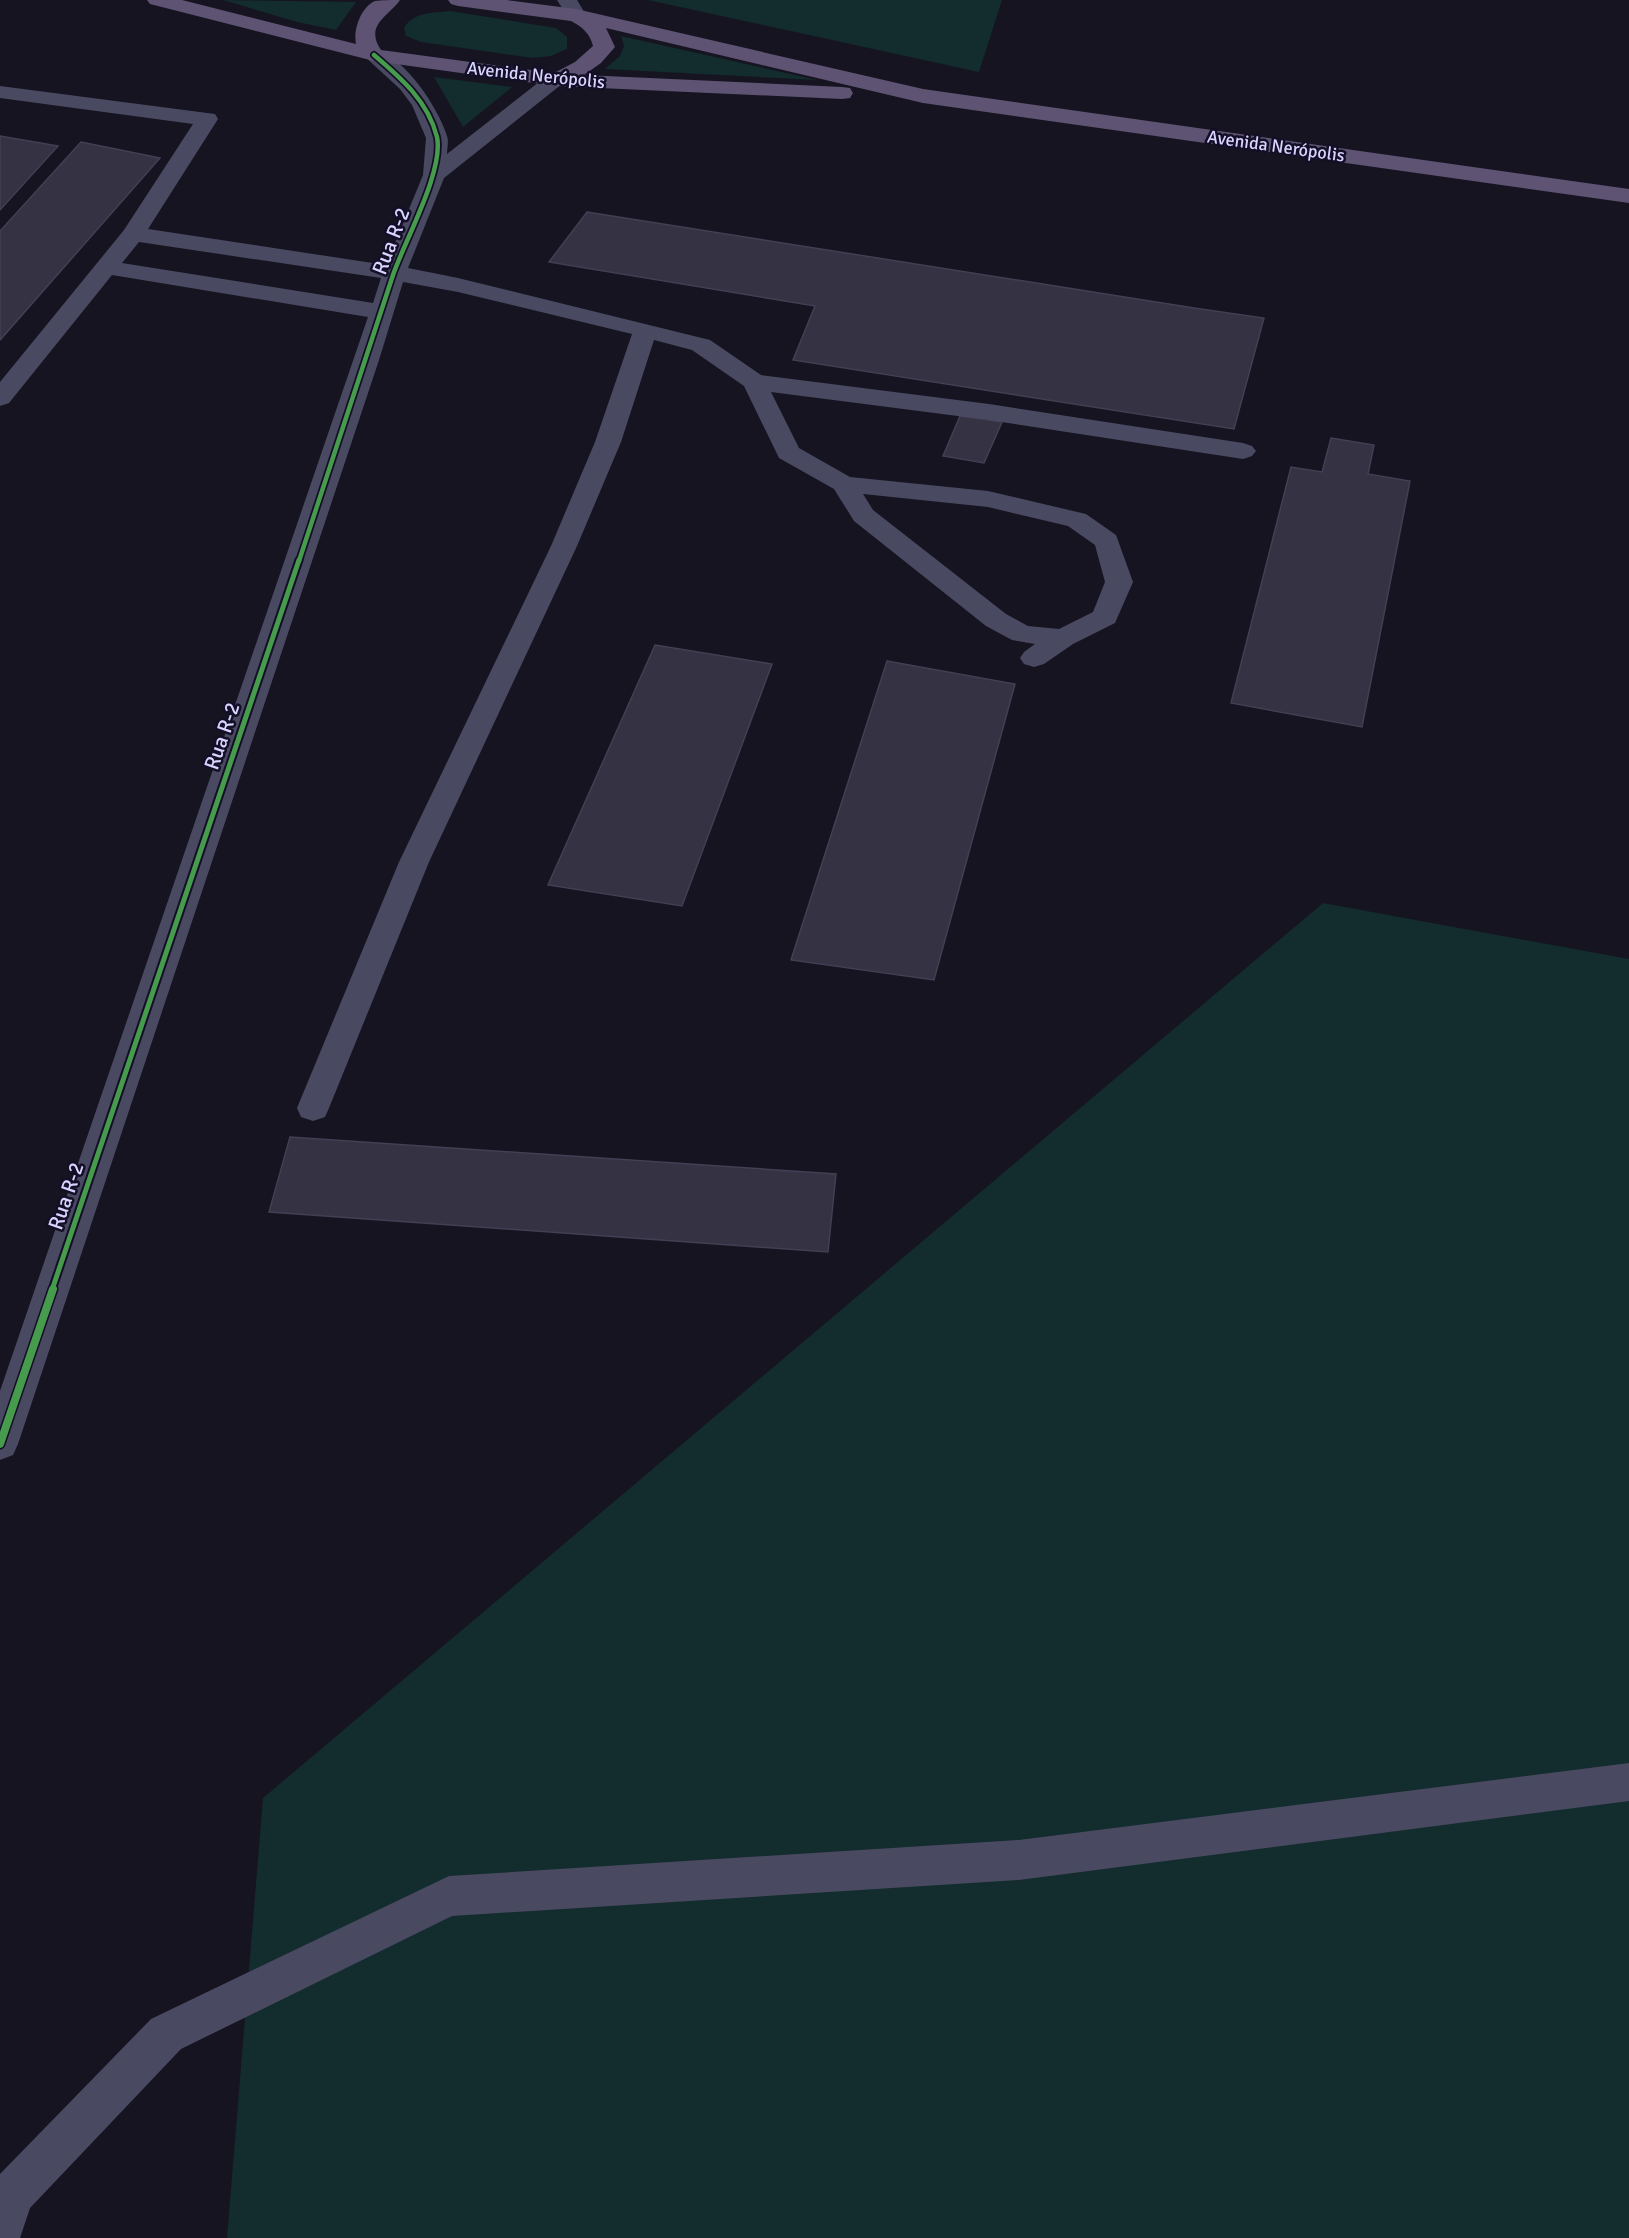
<svg xmlns="http://www.w3.org/2000/svg" width="1629" height="2238" font-family="Signika,sans-serif">
<style>
.green{fill:#132c2d}
.building{fill:#343243;stroke:#433f54;stroke-width:1.5}
.lines{fill:none;stroke-linecap:round;stroke-linejoin:round}
.minor{fill:#4a4962;fill-rule:evenodd}
.major{fill:#5e5373;fill-rule:evenodd}
.cycleway-far2-casing{stroke:#130f26;stroke-width:8}
.cycleway-far1-casing{stroke:#130f26;stroke-width:9}
.cycleway-casing{stroke:#130f26;stroke-width:11}
.cycleway-far2{stroke:#469c4c;stroke-width:4.5}
.cycleway-far1{stroke:#469c4c;stroke-width:5}
.cycleway{stroke:#469c4c;stroke-width:8}
.labels{text-anchor:middle;dominant-baseline:central;stroke-width:5;stroke-linejoin:round;paint-order:stroke}
.far-street-label{font-size:18px;fill:#d9d4ff;stroke:#130f26}
.street-label{font-size:21px;fill:#d9d4ff;stroke:#130f26}
</style>
<rect width="100%" height="100%" fill="#161421"/>
<!-- green -->
<g class="green">
<path d="M223 0 356 2 336 30 297 22Z"/>
<path d="M648 0H1002L979 72Z"/>
<path d="M450 11 556 28 567 37V49L551 56 533 58 421 42 406 36 404 28C413 12 433 13 450 11Z"/>
<path d="M621 36 817 80 605 69 620 56 624 46Z"/>
<path d="M434 77 511 87H512L463 127Z"/>
<path d="M1323 903 1629 959V2238H227L263 1798Z"/>
</g>
<!-- building -->
<g class="building">
<path d="M0 136 58 146 0 210Z"/>
<path d="M81 142 160 158 0 340V231Z"/>
<path d="M587 212 1194 308 1264 318 1234 429 793 360 815 306 549 262Z"/>
<path d="M960 416 1002 422 984 463 943 456Z"/>
<path d="M1331 438 1374 445 1368 474 1410 481 1362 727 1231 703 1291 467 1322 472Z"/>
<path d="M655 645 772 664 682 906 548 885Z"/>
<path d="M887 661 1015 684 934 980 791 960Z"/>
<path d="M290 1137 836 1174 828 1252 269 1212Z"/>
</g>
<g class="lines">
<!-- minor -->
<g class="minor">
<path d="M557 0H577L586 15 583 19 576 21 569 19Z"/>
<path d="M374 49C404 56 438 107 447 136 449 141 447 148 447 154L548 75 556 74 564 75 567 80 444 178 408 268 458 278 710 340 761 375 989 404 1243 443 1252 446 1256 451 1252 456 1243 459 989 420 771 392 799 448 850 477 988 491 1086 514 1116 535 1133 582 1115 623 1073 644 1044 664 1034 667 1024 664 1020 658 1024 652 1035 644 1012 640 986 626 854 521 834 489 779 458 744 386 692 350 654 340 621 442 577 546 429 862 329 1108 325 1117 313 1121 301 1117 297 1108 399 862 551 546 595 442 632 334 458 292 403 282 379 360 18 1444 13 1455 0 1460V1391L368 317 112 275 9 403 0 406V382L124 230 193 124 0 98V86L215 114 218 119 148 229 386 265 423 175 426 138 412 105 400 89 363 55 366 50ZM139 242 381 278 373 303 122 263ZM863 494 988 507 1068 526 1095 545 1105 582 1093 612 1059 629 1028 626 1006 614 873 510Z"/>
<path d="M1629 1763V1801L1019 1880 452 1916 181 2049 30 2208 20 2238H0V2174L151 2019 449 1876 1019 1840Z"/>
</g>
<!-- major -->
<path class="major" d="M147 0H182L356 44C353 30 361 7 375 1 381 0 393 0 400 0 389 16 364 25 381 50L554 73 575 62 593 46C590 33 582 27 571 21L458 6 451 4 448 0H507L576 9 923 89 1629 189V203L923 103 606 28 615 47 601 63 584 75 842 87 850 88 853 93 850 98 842 99 556 86 374 61 150 4Z"/>
<defs>
<path id="cycleway-far2" d="M299 561C331 466 361 370 393 275 405 240 444 171 437 137 428 101 401 78 374 55"/>
<path id="cycleway-far1" d="M52 1290 299 560"/>
<path id="cycleway" d="M0 1444 53 1289"/>
</defs>
<!-- cycleway-far2 casing -->
<use href="#cycleway-far2" class="cycleway-far2-casing"/>
<!-- cycleway-far1 casing -->
<use href="#cycleway-far1" class="cycleway-far1-casing"/>
<!-- cycleway casing -->
<use href="#cycleway" class="cycleway-casing"/>
<!-- cycleway-far2 -->
<use href="#cycleway-far2" class="cycleway-far2"/>
<!-- cycleway-far1 -->
<use href="#cycleway-far1" class="cycleway-far1"/>
<!-- cycleway -->
<use href="#cycleway" class="cycleway"/>
</g>
<g class="labels">
<!-- far-street labels -->
<g class="far-street-label">
<text transform="translate(536 75) rotate(6)">Avenida Nerópolis</text>
<text transform="translate(1276 146) rotate(8)">Avenida Nerópolis</text>
</g>
<!-- street labels -->
<g class="street-label">
<text transform="translate(391 241) rotate(-69)">Rua R-2</text>
<text transform="translate(222 736) rotate(-71)">Rua R-2</text>
<text transform="translate(66 1196) rotate(-71)">Rua R-2</text>
</g>
</g>
</svg>
